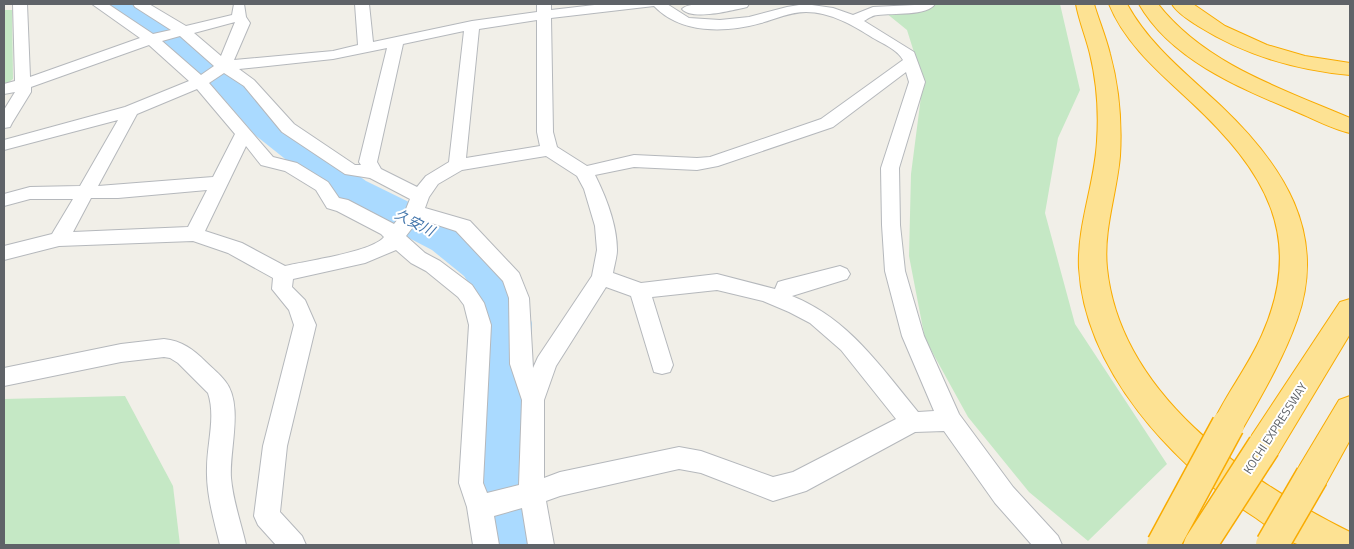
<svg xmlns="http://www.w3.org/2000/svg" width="1354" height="549" font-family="'Titillium Web','Noto Sans JP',sans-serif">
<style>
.green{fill:#c5e8c5}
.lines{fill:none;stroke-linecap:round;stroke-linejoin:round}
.river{fill:#aadaff;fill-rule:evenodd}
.street-casing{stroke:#b5b8bc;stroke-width:2}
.highway-casing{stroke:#f9ab00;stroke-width:2}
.street{fill:#fff;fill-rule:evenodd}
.highway{fill:#fde293;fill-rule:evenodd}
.highway-bridge-casing{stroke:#f9ab00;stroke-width:35;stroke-linecap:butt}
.highway-bridge{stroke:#fde293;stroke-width:32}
.labels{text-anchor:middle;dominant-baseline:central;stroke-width:4;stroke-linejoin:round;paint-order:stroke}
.street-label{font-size:12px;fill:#5f6368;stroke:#fff}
.water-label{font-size:14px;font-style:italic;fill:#4174aa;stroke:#fff}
</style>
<rect width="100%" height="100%" fill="#f1efe8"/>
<!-- green -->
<g class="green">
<path d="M915 4H1060L1080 90 1058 138 1045 213 1075 324 1167 464 1088 541 1029 492 968 417 925 339 909 256 911 174 923 81 907 30 886 13 921 11Z"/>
<path d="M4 10H12L13 79 4 86Z"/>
<path d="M125 396 173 486 180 545H4V399Z"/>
</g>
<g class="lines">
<!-- river -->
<path class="river" d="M108 4H144L173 21 212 57 241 77 281 119 366 181 462 228 496 252 521 290 532 323 529 460 537 528 542 545H483L479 528 475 460 484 323 476 294 464 276 432 250 338 201 255 135 217 91 188 71 151 35 112 11Z"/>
<defs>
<g id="street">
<path d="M13 4H27L30 77 140 38 92 4H108L153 34 171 30 135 7 133 4H149L186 26 232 15 234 4H244L246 17 250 23 234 60 333 51 358 45 355 4H369L373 42 472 21 537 12V4H551V10L603 4H667L689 18 720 20 749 17 787 7 805 4 833 8 853 15 873 7 935 4C928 16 892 13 878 15 873 15 869 18 864 21L914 52 925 82 899 168 900 225 905 271 924 336 959 414 1013 487 1058 536 1062 545H1032L995 503 944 431 915 432 806 491 773 501 701 473 679 469 560 496 546 501 554 545H528L522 508 494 516 499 545H473L467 507 459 483 469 325 464 305 458 297 426 271 411 263 396 250 365 263 293 279 292 287 305 300 316 325 287 446 280 512 302 536 306 545H276L258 525 254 516 263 446 294 325 289 310 272 289 273 278 228 253 193 241 59 246 4 260V246L52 234 73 199H30L4 206V194L30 187 80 186 118 120 4 150V140L125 107 189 81 149 45 31 87V92L12 123 10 127 4 128V110L15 92 4 94V84L15 81ZM654 6C681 34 725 33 761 23 776 19 790 12 806 12 830 12 853 25 873 38 882 43 898 50 903 60L821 119 710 157 697 158 634 155 587 166 557 147 553 132 551 18ZM537 20V132L540 146 466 158 479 29ZM235 22 221 56 194 33ZM464 31 449 162 426 176 417 187 381 169 377 162 403 44ZM180 36 214 66 201 75 162 41ZM387 48 359 162 361 165H355L294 124 254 80 239 69 333 59ZM906 72 909 82 881 168 882 225 885 271 902 336 934 411 918 412C880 366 849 319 792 296L847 279 850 274 847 269 840 266 785 280 778 282 775 289 717 274 641 283 613 273C614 266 617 257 617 250 617 225 606 197 595 175L634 167 697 170 718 166 833 127ZM224 73 244 86 282 132 345 174 370 178 410 199 406 209 394 224 348 200 339 198 328 182 297 163 273 157 209 83ZM197 89 235 134 213 177 98 186 137 114ZM246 146 261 165 285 171 316 190 327 208 337 211 381 234 384 237C372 252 306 261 285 266L242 243 205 231ZM546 156 577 176 584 189 595 226 597 250 592 276 538 357 533 368 529 298 519 273 470 221 425 208 429 197 438 184 462 170ZM207 190 188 227 73 232 91 198H118ZM419 219 456 231 503 281 509 298 510 364 522 400 519 485 487 493 483 483 491 325 484 303 472 285 440 261 425 253 406 236ZM606 287 631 296 654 372 662 374 670 372 673 365 652 297 717 290 763 301 789 312 810 323 841 350 896 419 793 472 773 477 701 451 679 447 560 472 544 478V400L556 366Z"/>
<path d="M724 4H749L747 7C733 10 692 21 682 9 690 1 712 6 724 4Z"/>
<path d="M164 339C182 341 193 349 206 362 212 368 220 374 225 381 244 404 229 450 231 478 233 501 241 523 246 545H220C214 520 206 494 207 468 207 443 216 417 208 393L178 363 170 358 164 357 121 362 4 386V368L121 344Z"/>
</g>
<g id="highway">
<path d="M1076 4H1094C1099 21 1106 37 1110 54 1119 87 1122 122 1120 156 1117 193 1103 230 1107 268 1120 394 1246 480 1350 532V545C1335 545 1316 548 1301 545 1286 542 1269 527 1256 518 1173 465 1085 371 1079 268 1077 225 1095 183 1097 141 1099 112 1097 83 1090 54 1086 37 1079 21 1076 4Z"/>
<path d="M1109 4H1127C1150 46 1187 74 1221 106 1283 165 1328 233 1297 320 1283 360 1260 398 1239 435L1228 439 1217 435 1212 425C1226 394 1248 367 1262 335 1306 236 1264 170 1191 102 1160 73 1125 44 1109 4Z"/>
<path d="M1139 4H1158C1205 64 1282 89 1350 118V133C1332 129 1314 119 1297 112 1240 88 1171 60 1139 4Z"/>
<path d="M1172 4H1193L1225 26 1267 45 1305 56 1350 63V75C1296 70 1244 55 1198 26 1189 20 1177 13 1172 4Z"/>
<path d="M1350 299V334L1276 457 1264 461 1252 457 1248 446 1252 435 1340 302Z"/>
<path d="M1350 396V440L1324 487 1312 492 1300 487 1295 476 1300 465 1339 400Z"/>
</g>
</defs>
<!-- street casing -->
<use href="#street" class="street-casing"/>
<!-- highway casing -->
<use href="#highway" class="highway-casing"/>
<!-- street -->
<use href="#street" class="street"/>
<!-- highway -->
<use href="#highway" class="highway"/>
<defs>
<g id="highway-bridge">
<path d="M1163 545 1228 425"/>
<path d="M1200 545 1264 446"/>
<path d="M1272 545 1312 476"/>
</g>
</defs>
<!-- highway-bridge casing -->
<use href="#highway-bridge" class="highway-bridge-casing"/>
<!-- highway-bridge -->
<use href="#highway-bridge" class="highway-bridge"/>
</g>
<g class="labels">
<!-- street labels -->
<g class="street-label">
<text transform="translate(1275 428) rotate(-57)">KOCHI EXPRESSWAY</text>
</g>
<!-- water labels -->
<g class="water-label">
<text transform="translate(415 222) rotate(27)">久安川</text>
</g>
</g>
<!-- border -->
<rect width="1354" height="549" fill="none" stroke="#5f6368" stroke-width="10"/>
</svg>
